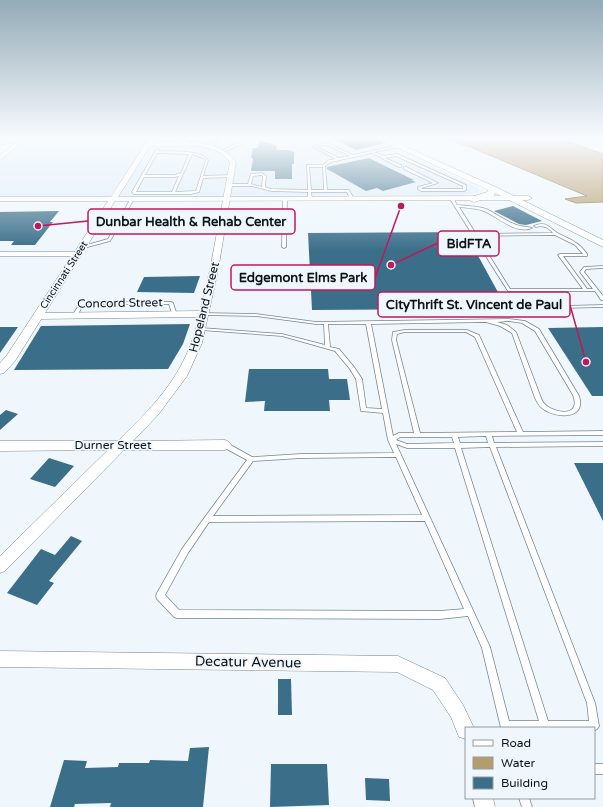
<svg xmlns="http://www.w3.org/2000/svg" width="603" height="807" font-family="'Varela Round',sans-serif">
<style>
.built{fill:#ddeef7}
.water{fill:#b59c6d;stroke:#827353}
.building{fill:#3a6e89}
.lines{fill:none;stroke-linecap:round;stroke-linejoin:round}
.service-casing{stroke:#748792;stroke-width:1.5}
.minor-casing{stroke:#748792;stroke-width:1}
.tertiary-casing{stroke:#748792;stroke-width:1}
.secondary-casing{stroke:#748792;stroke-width:1}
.service{fill:#fff;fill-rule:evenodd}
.minor{fill:#fff;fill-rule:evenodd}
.tertiary{fill:#fff;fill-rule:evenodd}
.secondary{fill:#fff;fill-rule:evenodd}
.labels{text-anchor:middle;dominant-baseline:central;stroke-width:3.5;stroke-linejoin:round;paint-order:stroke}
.far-street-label{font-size:10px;fill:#0b1317;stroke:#eff7fc}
.street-label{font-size:12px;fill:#0b1317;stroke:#eff7fc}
.near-street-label{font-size:14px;fill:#0b1317;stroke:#eff7fc}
.leader{fill:none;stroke:#c2185b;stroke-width:1.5}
.callout-dot{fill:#c2185b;stroke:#eff7fc;stroke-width:1.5}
.callout{fill:#eff7fc;stroke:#c2185b;stroke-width:1.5}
.callout-label{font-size:13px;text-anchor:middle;font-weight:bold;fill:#0b1317}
</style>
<rect width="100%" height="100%" fill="#eff7fc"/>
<!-- built -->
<path class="built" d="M28 138H372L476 187 479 189V192L467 195 0 196V162Z"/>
<!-- water -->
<path class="water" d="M445 138H558L603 154V202L576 203 565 199 587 196 470 147Z"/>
<!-- building -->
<g class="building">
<path d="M332 138H376L384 143 356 150Z"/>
<path d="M259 140 277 146 276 150H289L294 152V164H292V179H275V171H251L253 158H251L253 148H258Z"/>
<path d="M369 158 414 180H411L416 182 383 191 377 188 366 191 327 169V167Z"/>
<path d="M513 206 542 221 526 225 519 224 494 211Z"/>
<path d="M59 211 50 222H53L35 245H11L14 241H0V212Z"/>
<path d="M465 232 505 305H461L462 309 312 310 308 233Z"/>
<path d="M200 276 194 293 137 292 144 277Z"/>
<path d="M190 324 183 344 168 369 14 370 41 326Z"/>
<path d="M0 327H18L0 353Z"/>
<path d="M603 327V396H592L548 328Z"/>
<path d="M249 369H328L329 379H347L350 400H329L330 411H264L265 401 245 402Z"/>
<path d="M6 410 18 414 0 430V415Z"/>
<path d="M49 458 74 466 55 487 30 479Z"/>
<path d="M574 463H603V521Z"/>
<path d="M71 536 82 541 49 581 54 583 37 605 7 593 41 549 55 555Z"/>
<path d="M278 679H291L292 715H278Z"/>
<path d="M209 747 203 807H110L111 803 75 804 74 807H50L64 760 87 761 85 768 118 767 119 763H149L150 760 188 761 190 748Z"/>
<path d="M271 764H327L329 805 270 807Z"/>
<path d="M365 778 389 779 390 801 366 800Z"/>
</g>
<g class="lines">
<defs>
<g id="service">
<path d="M218 138H220C217 142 212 147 207 148V146L216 140Z"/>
<path d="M245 138H248L240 145 223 152 221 151 238 143Z"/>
<path d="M186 139 199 140 198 145 197 146 196 145 197 141C189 140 182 142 175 145L174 144 180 141Z"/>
<path d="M327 143 353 155 399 145V147L374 152 384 156 397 154 466 185V190L464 191H421L418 189V187L433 183 404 169V167H406L438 183 421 188 423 189H463V186L396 156 385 158 401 165V167H399L383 159V158L371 153 331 162 325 166 327 190H349L354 199 352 200 350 199 347 192H311L312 199 310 200 308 199V192L271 191 252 186H229L227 185 229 184H248L251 174 262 173 266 176 265 187 271 189 308 190 307 165H323L329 160 336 159 313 147ZM327 145 350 156 339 158 316 147ZM309 167H323L324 190H311ZM261 175 263 176 262 187 251 184 253 176Z"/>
<path d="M160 144 161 145 158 151C172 152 198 149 208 160L203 176 231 175 232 176 231 177 203 178 199 192 191 194H134L132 192 155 152ZM157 153 189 154 181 173 175 175H145ZM192 154 203 158 206 160 196 191 175 192ZM179 176 172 192H136L144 177H175Z"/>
<path d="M131 198 134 199 110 241 80 249V247L108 239Z"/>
<path d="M285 198 287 199 286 247 284 248 282 247 283 199Z"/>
<path d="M451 198H453L457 205C467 206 477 206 486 209 495 213 504 220 514 224 520 227 526 226 532 228 514 235 497 215 481 210 474 208 466 208 459 207L476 234 553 233C548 227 543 225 536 227L534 226C547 220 550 229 559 234 565 237 571 239 576 243 580 245 584 250 587 254V256H563L587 289H593L580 272 584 267 603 266V268L586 269 584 272 603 296V300H601L595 291H508L473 236 471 235 472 234 450 199ZM555 235 575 245 583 254H560L558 255 583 289H510L477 236Z"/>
<path d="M81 302H171L173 303 177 315V316H173L169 304H84L76 317H72V316Z"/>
<path d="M603 305V307L562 308 560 307 562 306Z"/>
<path d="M202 313 256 314 316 322 509 319 525 321 539 329 579 396C587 420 555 419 542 408 539 406 537 402 535 398L512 333 500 326 486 322 371 324 393 436 399 433H414L392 340 393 332 405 330H467L479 335 523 432 603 431V435L492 436 494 443 603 442V446L496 447 595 703 599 726 597 729 594 731V728H501L482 648 468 616 440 619 177 618 174 617 157 599 156 596 157 593 182 549 205 517 247 460 223 447 222 445 223 443H227L252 457 301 454 394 453 388 440 383 413 361 411 356 379 350 369 335 351 282 336 201 330 199 329 201 328 282 334 325 345 324 324H316L256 316 204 315H202ZM509 321 522 323 535 331 573 395C581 416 558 414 547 406 544 404 542 401 541 398L516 332 507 325 497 322ZM328 324H366L382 409 366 408 362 379 354 367 339 349 330 347ZM405 332H466L475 337 517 432 420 433 396 340 397 334ZM486 436 488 443H460L458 437ZM400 437H452L454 443 407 444 396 440ZM396 444 407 448H455L539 721H509L490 647ZM490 447 587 703 589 721H548L461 448ZM396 457 422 515 213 516 253 461 301 458ZM425 521 464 609 440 611 179 610 165 595 188 553 209 522Z"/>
<rect x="594" y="764" width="9" height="10"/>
<path d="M519 798H529L532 807H522Z"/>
</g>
<g id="minor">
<path d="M17 138 25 140 0 160V155L18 141 0 145V141Z"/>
<path d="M593 138H603V142L593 139Z"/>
<path d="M147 143C175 142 218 136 236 162L218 270 202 343 187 376 158 415 133 441 225 440 229 442 231 445 229 448 225 450H124L5 571 0 573V556L108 450 0 451V441H118C158 402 186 373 199 317L37 319 32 316 37 313 200 311 210 270 230 162C213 137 170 149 145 146L144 145Z"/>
<path d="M0 252H78L82 254 78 256H0Z"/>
<path d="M0 651 398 656 445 678 463 705 474 728H466V739L459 737 451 717 433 690 397 672 0 667Z"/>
<path d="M473 798H493L495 807H475Z"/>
</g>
<path id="tertiary" d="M149 138H155L118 197 528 196 532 198 528 200 115 201 15 361 4 373 0 374V363L7 355 108 201H0V197H111Z"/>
<path id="secondary" d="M377 138H386L500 189 603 240V247L495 193 494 196 474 202 471 201 470 199 471 197 487 192 488 190Z"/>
</defs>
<!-- service casing -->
<use href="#service" class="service-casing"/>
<!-- minor casing -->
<use href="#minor" class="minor-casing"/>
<!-- tertiary casing -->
<use href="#tertiary" class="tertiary-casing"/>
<!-- secondary casing -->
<use href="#secondary" class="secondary-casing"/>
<!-- service -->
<use href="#service" class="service"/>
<!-- minor -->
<use href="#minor" class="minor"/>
<!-- tertiary -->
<use href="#tertiary" class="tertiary"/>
<!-- secondary -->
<use href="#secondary" class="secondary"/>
</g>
<!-- sky -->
<linearGradient id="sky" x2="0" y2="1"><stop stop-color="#93aab7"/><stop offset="0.55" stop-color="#f8fbfe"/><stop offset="1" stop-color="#f8fbfe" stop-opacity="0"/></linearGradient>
<rect width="603" height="251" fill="url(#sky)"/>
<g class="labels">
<!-- far-street labels -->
<g class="far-street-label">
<text transform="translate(64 275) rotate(-57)">Cincinnati Street</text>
</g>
<!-- street labels -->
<g class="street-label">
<text transform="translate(120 303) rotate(-1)">Concord Street</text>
<text transform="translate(204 307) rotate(-76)">Hopeland Street</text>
<text x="113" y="445">Durner Street</text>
</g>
<!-- near-street labels -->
<g class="near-street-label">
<text transform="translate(248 662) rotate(1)">Decatur Avenue</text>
</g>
</g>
<!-- callouts -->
<path class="leader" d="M38 226L88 221M391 265L438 243M401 206L375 278M586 362L570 305"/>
<g class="callout-dot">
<circle cx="38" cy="226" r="4"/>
<circle cx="391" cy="265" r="4"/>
<circle cx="401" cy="206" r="4"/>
<circle cx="586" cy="362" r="4"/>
</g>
<g class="callout">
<rect x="88" y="209" width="207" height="25" rx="4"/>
<rect x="438" y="231" width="61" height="25" rx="4"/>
<rect x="231" y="265" width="144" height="25" rx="4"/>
<rect x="378" y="292" width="192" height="25" rx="4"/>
</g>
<g class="callout-label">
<text x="191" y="226">Dunbar Health &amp; Rehab Center</text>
<text x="469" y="248">BidFTA</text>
<text x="303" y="282">Edgemont Elms Park</text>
<text x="474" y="309">CityThrift St. Vincent de Paul</text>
</g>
<!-- legend -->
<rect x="465" y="727" width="130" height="72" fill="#eff7fc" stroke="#949ca0"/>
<rect x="473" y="740" width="20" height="6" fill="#ffffff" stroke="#949ca0"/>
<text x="501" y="747" font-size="12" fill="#0b1317">Road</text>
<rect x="473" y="757" width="20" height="12" fill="#b59c6d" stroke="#949ca0"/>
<text x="501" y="767" font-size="12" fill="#0b1317">Water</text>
<rect x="473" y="777" width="20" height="12" fill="#3a6e89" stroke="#949ca0"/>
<text x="501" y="787" font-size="12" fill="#0b1317">Building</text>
</svg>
